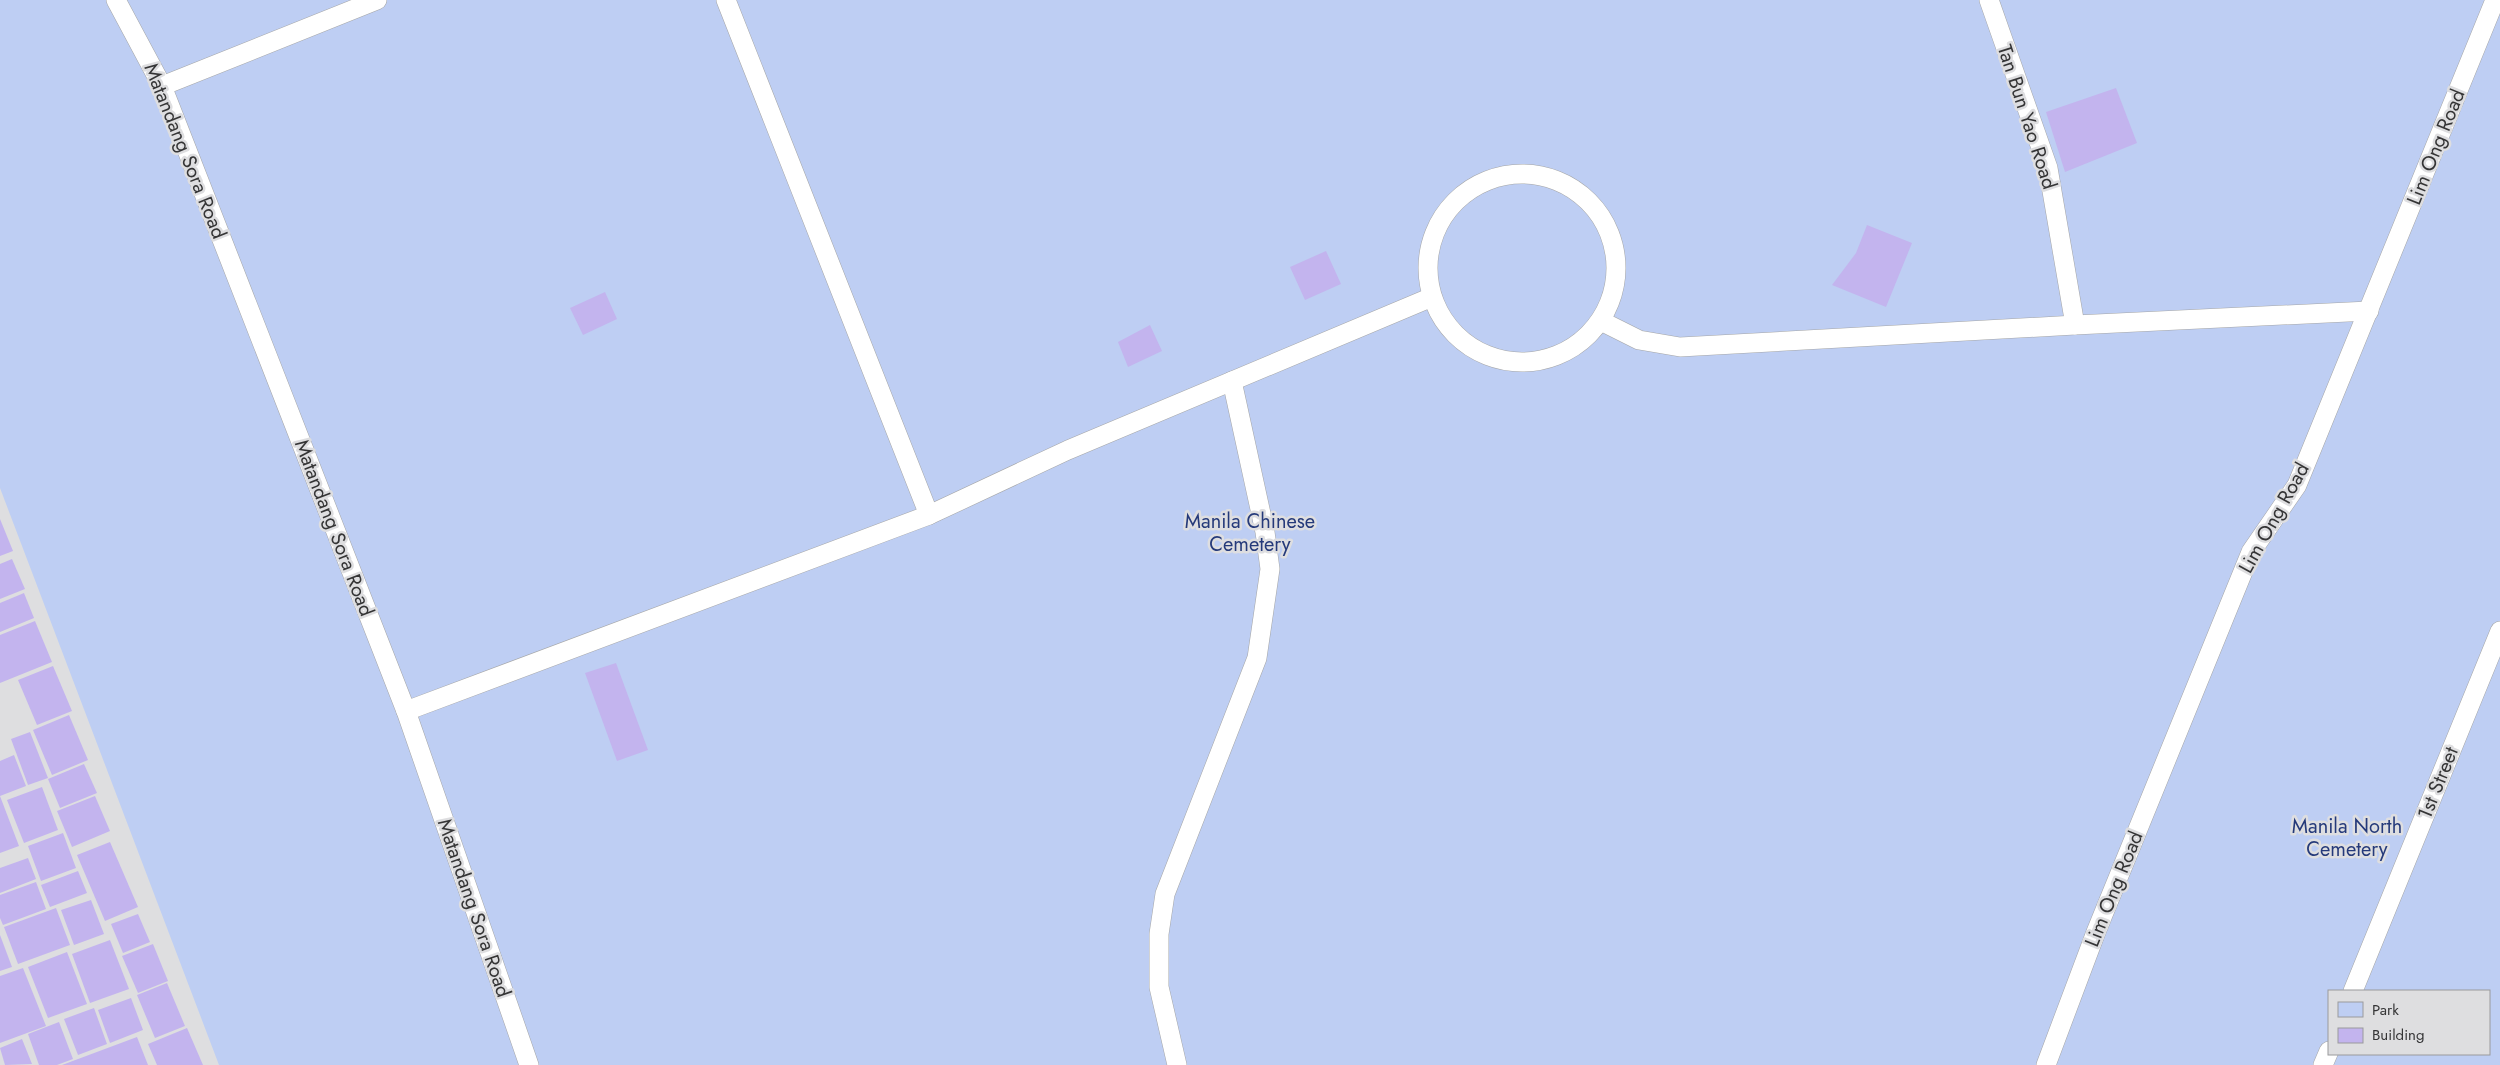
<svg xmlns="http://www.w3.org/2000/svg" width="2500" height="1065" font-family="Jost,sans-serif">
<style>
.green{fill:#becef3;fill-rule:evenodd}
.building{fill:#c3b4ee}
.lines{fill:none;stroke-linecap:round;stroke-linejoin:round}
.service-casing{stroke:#a5a6a7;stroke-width:20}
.service{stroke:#fff;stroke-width:19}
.labels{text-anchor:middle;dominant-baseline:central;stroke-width:5;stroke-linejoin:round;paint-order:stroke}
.street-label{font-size:20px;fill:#353536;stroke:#dedee0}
.park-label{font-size:20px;fill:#253a7a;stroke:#dedee0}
</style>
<rect width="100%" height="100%" fill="#dedee0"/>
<!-- green -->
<path class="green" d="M0 0H2500V1065H219L0 488ZM2329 991H2489V1054H2329Z"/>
<!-- building -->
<g class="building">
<path d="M2116 88 2137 143 2065 172 2046 112Z"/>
<path d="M1867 225 1912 243 1886 307 1832 285 1856 253Z"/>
<path d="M1326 251 1341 284 1305 300 1290 267Z"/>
<path d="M605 292 617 319 583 335 570 308Z"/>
<path d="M1150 325 1162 351 1128 367 1118 342Z"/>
<path d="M0 519 13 551 0 556Z"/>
<path d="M12 559 25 589 0 599V564Z"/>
<path d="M24 593 34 618 0 632V603Z"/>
<path d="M35 621 52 662 0 683V635Z"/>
<path d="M616 663 648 750 617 761 585 673Z"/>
<path d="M53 666 72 711 37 725 18 680Z"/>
<path d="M69 715 88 760 52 775 33 730Z"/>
<path d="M30 732 48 778 28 785 11 739Z"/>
<path d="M14 755 26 786 0 796 19 846 0 853V761Z"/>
<path d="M84 764 97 793 60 808 48 779Z"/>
<path d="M42 787 58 830 24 843 7 800Z"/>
<path d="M95 796 110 831 72 847 57 811Z"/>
<path d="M63 833 76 868 41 881 28 846Z"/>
<path d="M110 842 138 907 105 921 77 855Z"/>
<path d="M28 858 36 879 0 893V868Z"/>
<path d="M78 871 87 893 50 907 41 885Z"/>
<path d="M36 882 46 909 3 925 0 918V895Z"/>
<path d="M91 900 104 934 74 945 61 910Z"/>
<path d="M56 908 70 945 18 964 4 927Z"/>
<path d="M138 914 150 942 123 953 111 924Z"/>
<path d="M0 935 12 967 0 971Z"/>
<path d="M110 940 129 989 90 1003 72 954Z"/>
<path d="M153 944 168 981 138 993 122 956Z"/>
<path d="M67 952 87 1004 48 1018 28 967Z"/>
<path d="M23 968 46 1026 0 1043V976Z"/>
<path d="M167 983 185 1026 155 1038 137 995Z"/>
<path d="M131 998 143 1030 110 1043 98 1010Z"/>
<path d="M94 1008 107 1044 78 1055 64 1019Z"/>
<path d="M59 1022 73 1059 57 1065H39L28 1034Z"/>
<path d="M187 1028 203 1065H157L148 1044Z"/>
<path d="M137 1037 148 1065H62Z"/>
<path d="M22 1039 32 1064 5 1065 0 1048Z"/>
</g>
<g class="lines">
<defs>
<g id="service">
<path d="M116 0 162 86 406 711 529 1065"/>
<path d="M726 0 929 515"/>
<path d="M1989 0 2048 168 2075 325"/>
<path d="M162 86 377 0"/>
<circle cx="1522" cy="268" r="94"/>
<path d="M1601 321 1639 340 1680 347 2075 325 2369 311"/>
<path d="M406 711 929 515 1068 450 1432 297"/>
<path d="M2353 991 2500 631"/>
<path d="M1177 1065 1159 987V934L1165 894 1257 658 1270 569 1265 532 1232 381"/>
<path d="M2046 1065 2096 932 2251 552 2297 485 2495 0"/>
<path d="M2323 1065 2329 1051"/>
</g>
</defs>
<!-- service casing -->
<use href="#service" class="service-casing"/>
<!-- service -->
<use href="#service" class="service"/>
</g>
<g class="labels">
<!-- street labels -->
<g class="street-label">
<text transform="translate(2027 117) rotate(72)">Tan Bun Yao Road</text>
<text transform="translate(2436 147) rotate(-68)">Lim Ong Road</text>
<text transform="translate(185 151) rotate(68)">Matandang Sora Road</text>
<text transform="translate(2274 518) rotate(-61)">Lim Ong Road</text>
<text transform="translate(334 528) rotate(69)">Matandang Sora Road</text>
<text transform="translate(2438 783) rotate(-68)">1st Street</text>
<text transform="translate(2114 889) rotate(-68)">Lim Ong Road</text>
<text transform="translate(474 908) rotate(71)">Matandang Sora Road</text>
</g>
<!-- park labels -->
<g class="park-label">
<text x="1250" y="521">Manila Chinese<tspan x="1250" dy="23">Cemetery</tspan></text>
<text x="2347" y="826">Manila North<tspan x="2347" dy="23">Cemetery</tspan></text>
</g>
</g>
<!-- legend -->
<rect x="2328" y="990" width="162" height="65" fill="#dedee0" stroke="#9a9a9c"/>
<rect x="2338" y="1002" width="25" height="15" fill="#becef3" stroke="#9a9a9c"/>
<text x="2372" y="1015" font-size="15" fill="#353536">Park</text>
<rect x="2338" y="1028" width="25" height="15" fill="#c3b4ee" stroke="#9a9a9c"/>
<text x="2372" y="1040" font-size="15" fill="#353536">Building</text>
</svg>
